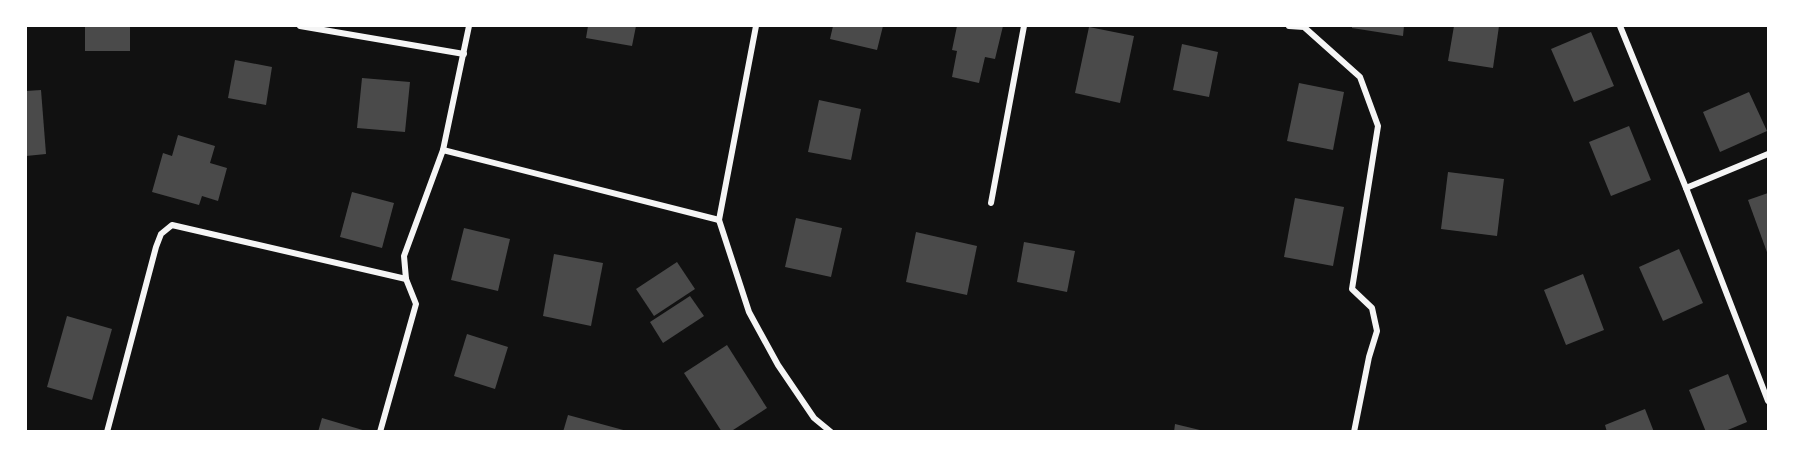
<svg xmlns="http://www.w3.org/2000/svg" width="1794" height="457" font-family="Bitter,serif">
<style>
.building{fill:#4a4a4a}
.lines{fill:none;stroke-linecap:round;stroke-linejoin:round}
.minor{stroke:#f5f5f5;stroke-width:6}
</style>
<rect width="100%" height="100%" fill="#111"/>
<!-- building -->
<g class="building">
<rect x="85" y="26" width="45" height="25"/>
<path d="M588 26H636L632 46 586 38Z"/>
<path d="M833 26H883L877 50 830 39Z"/>
<path d="M957 26H1003L995 59 985 57 979 83 952 77 957 51 952 50Z"/>
<path d="M1352 26H1404L1403 36 1352 28Z"/>
<path d="M1454 26H1499L1493 68 1448 61Z"/>
<path d="M1089 27 1134 36 1120 103 1075 93Z"/>
<path d="M1591 32 1614 86 1574 102 1551 49Z"/>
<path d="M1182 44 1218 52 1209 97 1173 90Z"/>
<path d="M235 60 272 67 266 105 228 98Z"/>
<path d="M362 78 410 82 405 132 357 128Z"/>
<path d="M1299 83 1344 92 1333 150 1287 141Z"/>
<path d="M41 90 46 154 26 156V91Z"/>
<path d="M1749 92 1767 131 1720 152 1703 112Z"/>
<path d="M819 100 861 109 851 160 808 152Z"/>
<path d="M1629 126 1651 180 1611 196 1589 142Z"/>
<path d="M178 135 215 146 210 163 227 168 218 201 202 196 199 205 152 192 163 153 172 156Z"/>
<path d="M1448 172 1504 179 1497 236 1441 229Z"/>
<path d="M352 192 394 203 382 248 340 237Z"/>
<path d="M1768 193V255L1748 200Z"/>
<path d="M1295 198 1344 207 1333 266 1284 257Z"/>
<path d="M796 218 842 228 831 277 785 267Z"/>
<path d="M464 228 510 239 498 291 451 280Z"/>
<path d="M916 232 977 246 967 295 906 282Z"/>
<path d="M1024 242 1075 251 1067 292 1017 282Z"/>
<path d="M1679 249 1703 303 1663 321 1639 267Z"/>
<path d="M554 254 603 263 591 326 543 316Z"/>
<path d="M677 262 695 289 654 316 636 289Z"/>
<path d="M1583 274 1604 330 1566 345 1544 290Z"/>
<path d="M690 296 704 316 663 343 650 322Z"/>
<path d="M67 316 112 329 92 400 47 387Z"/>
<path d="M467 334 508 347 495 389 454 376Z"/>
<path d="M727 345 767 408 730 432H722L684 373Z"/>
<path d="M1728 374 1747 422 1723 432H1706L1689 390Z"/>
<path d="M1645 409 1654 432H1607L1605 425Z"/>
<path d="M568 415 627 431V432H563Z"/>
<path d="M322 418 366 431V432H318Z"/>
<path d="M1175 424 1204 431V432H1174Z"/>
</g>
<g class="lines">
<!-- minor -->
<g class="minor">
<path d="M300 26 464 54"/>
<path d="M756 26 719 220 749 312 778 365 814 418 831 432"/>
<path d="M1289 26 1304 27 1360 77 1378 126 1352 289 1372 308 1377 331 1369 357 1354 432"/>
<path d="M1620 26 1686 188 1768 401"/>
<path d="M443 150 719 220"/>
<path d="M1686 188 1768 154"/>
<path d="M991 203 1024 26"/>
<path d="M107 432 156 247 161 234 172 225 406 279"/>
<path d="M380 432 416 304 406 279 404 256 443 150 469 26"/>
</g>
</g>
<!-- border -->
<rect width="1794" height="457" fill="none" stroke="#ffffff" stroke-width="54"/>
</svg>
